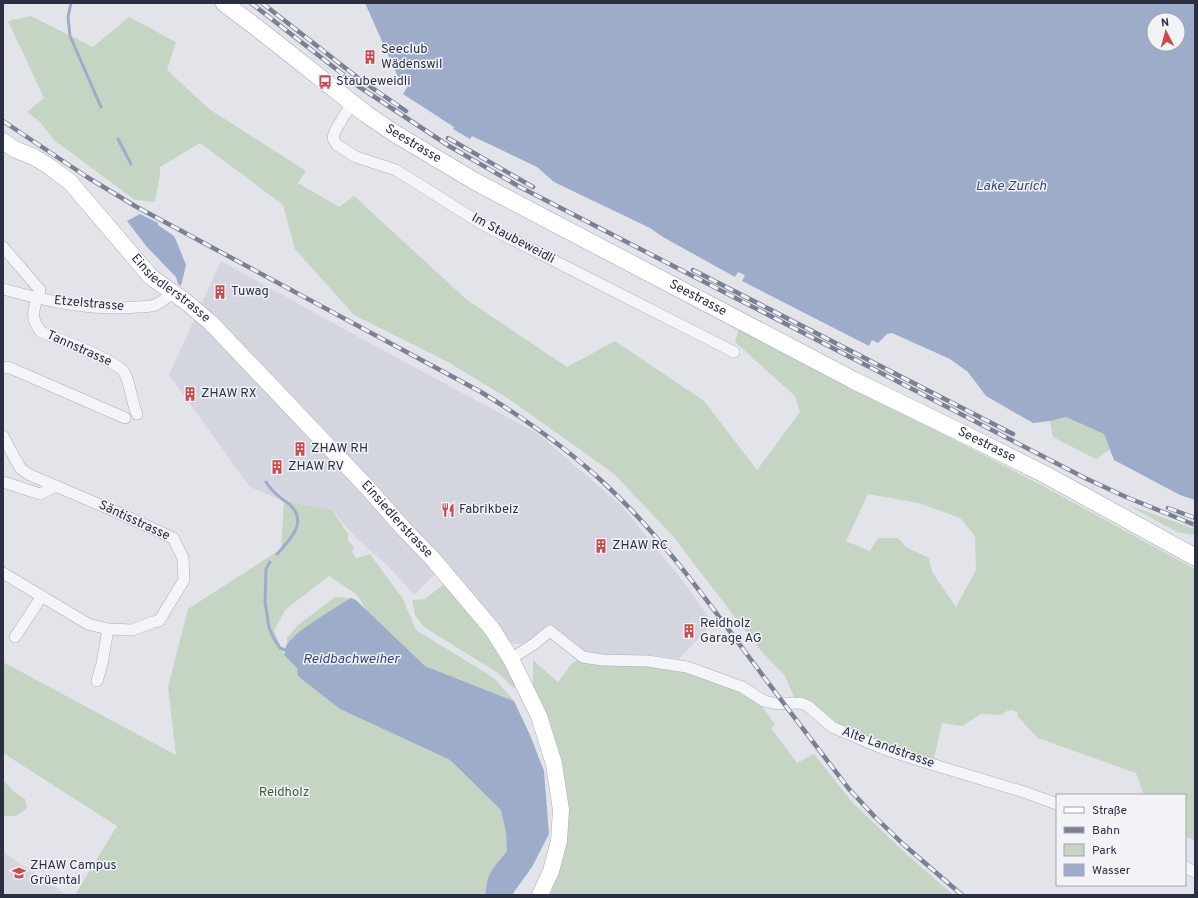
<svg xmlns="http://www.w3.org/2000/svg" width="1198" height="898" font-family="Overpass,sans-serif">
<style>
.built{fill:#d4d6df}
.green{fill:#c5d4c3;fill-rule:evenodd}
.water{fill:#9dadc9;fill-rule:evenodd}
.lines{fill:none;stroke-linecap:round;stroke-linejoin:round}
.stream{stroke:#9dadc9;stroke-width:3}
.street-casing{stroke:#abaeb8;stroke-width:12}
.secondary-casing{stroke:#abaeb8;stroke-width:17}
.primary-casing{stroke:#a1a6b6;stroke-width:18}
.street{stroke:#f4f5f8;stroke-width:11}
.secondary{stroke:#fff;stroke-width:16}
.primary{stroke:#fff;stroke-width:17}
.rail-casing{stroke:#7b8193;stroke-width:4.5}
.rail{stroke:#f1f3f7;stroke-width:3;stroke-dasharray:9;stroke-linecap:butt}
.labels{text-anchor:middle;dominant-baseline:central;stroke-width:3;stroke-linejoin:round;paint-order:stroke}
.poi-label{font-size:13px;fill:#2a2f42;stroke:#f1f3f7;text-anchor:start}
.street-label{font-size:13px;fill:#2a2f42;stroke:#f1f3f7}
.park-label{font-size:13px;fill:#395d37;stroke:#f1f3f7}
.water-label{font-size:14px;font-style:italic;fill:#344875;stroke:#f1f3f7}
</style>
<rect width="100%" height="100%" fill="#e2e4ea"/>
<!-- built -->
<g class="built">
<path d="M221 261 375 346 537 433 622 506 685 584 713 623 679 659 650 655 602 660 583 657 547 626 535 637 522 644H513L502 637 445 564 414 595 388 566 355 537 332 510 284 501 250 487 169 375Z"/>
<path d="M3 852 67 895H3Z"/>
</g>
<!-- green -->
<g class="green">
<path d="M31 16 93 47 129 17 176 42 167 70 209 109 306 171 298 183 339 207 354 196 467 300 567 367 615 341 704 401 757 470 800 412 795 396 735 342 739 328 1045 487 1195 569V841L1185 836V795H1144L1136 773 1038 738 1018 717 1017 712 1012 710 1007 711 1001 715 981 714 962 726 942 723 933 762 876 742 837 724 809 702 794 697 785 676 761 651 672 535 613 473 509 399 448 362 354 315 295 249 283 205 200 143 160 167V174L155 202 135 200 54 140 40 122 27 112 44 98 8 21ZM868 494 919 503 960 518 975 536 976 570 956 607 932 572 929 558 906 547 898 538H878L870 551 846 541Z"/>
<path d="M1066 417 1104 434 1110 449 1096 459 1053 437 1050 421Z"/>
<path d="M284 501 332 510 348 534V540L354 547 352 552 356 558 370 554 403 599 416 630 494 678 514 701 425 666 368 612 356 594 329 576 286 609 274 630 284 655 340 709 450 760 501 810 506 833 507 851C494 868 486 872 486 895H75L117 826 3 753V662L176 755 168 687 188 609 281 549Z"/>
<path d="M1128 505 1195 529V535L1177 532Z"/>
<path d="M444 584 486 634 511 675 516 686 514 688 498 673 424 627 415 615 412 600 425 599Z"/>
<path d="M335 597 351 598 287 645V638L297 626Z"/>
<path d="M583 657 687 667 742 691 762 706 775 725 771 728 797 763 814 754 852 802 902 850 953 895H550L563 859 569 823 558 747 533 687V660L558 682 572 663Z"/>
<path d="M3 780 13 791 25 799 27 808 16 816H3Z"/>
</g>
<!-- water -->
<g class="water">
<path d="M365 3H1195V500L1180 495 1114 460 1104 434 1066 417 1050 421 1033 423 986 396 968 372 950 359 892 333 887 334 878 343 872 340 869 346 742 281 745 275 738 272 735 277 663 237 650 228 554 182 537 167 472 136 470 139 453 129 454 127 403 94 408 86 398 77ZM1154 20H1178V44H1154Z"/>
<path d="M140 214 158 223V225L174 236 176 240 186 265 181 286 178 284 176 277 147 247 127 221Z"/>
<path d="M351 598 356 600 425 666 514 701 530 735 544 771 549 834 532 867 514 892 513 895H486C486 872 494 868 507 851L506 833 501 810 450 760 340 709 298 676 297 668 284 655C285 652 285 649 286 646 293 632 337 607 351 598Z"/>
</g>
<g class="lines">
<!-- stream -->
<g class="stream">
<path d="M71 3 68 17 70 36 101 107"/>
<path d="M118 139 131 164"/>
<path d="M266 482C270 488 275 494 281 498 284 501 289 503 291 506 308 523 289 541 277 554"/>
<path d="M270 562 266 569 265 602 269 627 273 637 280 648 285 650"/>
</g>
<defs>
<g id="street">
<path d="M352 103 335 131 333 138 337 145 356 157 396 170 482 224 734 352"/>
<path d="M3 247 40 290C35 307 28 316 41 332 57 338 117 361 124 372 131 384 131 401 137 414"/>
<path d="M3 289C46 301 91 311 137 307 142 307 149 307 155 305 162 302 167 298 172 292"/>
<path d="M3 368 8 367 125 418"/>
<path d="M3 436 13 455 21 469 30 475 119 513 173 538 183 558 184 580 159 621 153 622 132 630 108 629 88 624 3 573"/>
<path d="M3 482 40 494 56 486"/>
<path d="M15 637 42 596"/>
<path d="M511 659 534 644 550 631 583 657 602 660 647 661 687 667 742 687 764 701 777 704 801 703 808 706 832 727 884 749 931 764 1024 792 1057 804"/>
<path d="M97 681 102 664 108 629"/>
<path d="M1185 867 1195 872"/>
</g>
<g id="secondary">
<path id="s1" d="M3 141 14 149 34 157 50 167 70 182 151 277 185 301 211 323 366 486 403 528 432 558 492 629 511 659 539 716 554 764 561 810 559 841 551 871 540 895"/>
</g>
<g id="primary">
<path id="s2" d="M224 3 261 31 366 114 394 133 476 182 853 380 966 435 1046 475 1195 557"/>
</g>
</defs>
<!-- street casing -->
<use href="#street" class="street-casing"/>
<!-- secondary casing -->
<use href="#secondary" class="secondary-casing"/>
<!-- primary casing -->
<use href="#primary" class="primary-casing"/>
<!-- street -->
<use href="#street" class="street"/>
<!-- secondary -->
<use href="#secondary" class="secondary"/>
<!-- primary -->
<use href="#primary" class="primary"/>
<defs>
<g id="rail">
<path d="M251 3 358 86 449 146 520 187 1085 478 1126 497 1195 525"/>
<path d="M262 3 362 81 406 111"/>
<path d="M3 121 87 177 135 206 481 392C525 419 567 448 605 484 658 533 700 591 743 649 778 696 813 742 849 789L875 817 903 844 962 895"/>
<path d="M448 138 533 187"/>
<path d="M693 270 1013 434"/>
<path d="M1168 508 1195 518"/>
</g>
</defs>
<!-- rail casing -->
<use href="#rail" class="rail-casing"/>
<!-- rail -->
<use href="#rail" class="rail"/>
</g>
<!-- icons -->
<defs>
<symbol id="building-bare" viewBox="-9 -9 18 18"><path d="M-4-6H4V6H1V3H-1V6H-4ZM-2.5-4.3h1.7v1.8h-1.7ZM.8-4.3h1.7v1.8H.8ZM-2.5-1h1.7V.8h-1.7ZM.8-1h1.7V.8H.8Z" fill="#cd494b" stroke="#f1f3f7" stroke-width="2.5" paint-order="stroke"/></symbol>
<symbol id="bus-bare" viewBox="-9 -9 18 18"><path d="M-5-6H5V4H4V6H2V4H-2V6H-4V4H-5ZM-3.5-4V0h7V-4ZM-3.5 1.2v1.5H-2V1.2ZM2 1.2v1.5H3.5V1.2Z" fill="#cd494b" stroke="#f1f3f7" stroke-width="2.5" paint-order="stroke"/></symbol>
<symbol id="restaurant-bare" viewBox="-9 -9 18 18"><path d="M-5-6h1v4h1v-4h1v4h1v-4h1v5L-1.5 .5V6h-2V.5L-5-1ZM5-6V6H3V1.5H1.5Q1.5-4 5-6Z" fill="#cd494b" stroke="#f1f3f7" stroke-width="2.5" paint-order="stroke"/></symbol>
<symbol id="university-bare" viewBox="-9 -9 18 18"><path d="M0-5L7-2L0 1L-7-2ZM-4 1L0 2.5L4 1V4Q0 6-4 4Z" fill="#cd494b" stroke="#f1f3f7" stroke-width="2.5" paint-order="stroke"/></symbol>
</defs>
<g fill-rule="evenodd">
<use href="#building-bare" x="360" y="47" width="20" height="20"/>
<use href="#bus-bare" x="315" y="72" width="20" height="20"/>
<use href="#building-bare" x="210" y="282" width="20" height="20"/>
<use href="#building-bare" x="180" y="384" width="20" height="20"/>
<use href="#building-bare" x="290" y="439" width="20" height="20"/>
<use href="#building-bare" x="267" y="457" width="20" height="20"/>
<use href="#restaurant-bare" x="438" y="500" width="20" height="20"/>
<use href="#building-bare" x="591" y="536" width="20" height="20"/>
<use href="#building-bare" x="679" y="621" width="20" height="20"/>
<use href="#university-bare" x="9" y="863" width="20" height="20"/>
</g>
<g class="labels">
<!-- poi labels -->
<g class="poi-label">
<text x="381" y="50">Seeclub<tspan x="381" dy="15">Wädenswil</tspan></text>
<text x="336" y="82">Staubeweidli</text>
<text x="231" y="292">Tuwag</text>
<text x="201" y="394">ZHAW RX</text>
<text x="311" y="449">ZHAW RH</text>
<text x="288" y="467">ZHAW RV</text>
<text x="459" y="510">Fabrikbeiz</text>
<text x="612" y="546">ZHAW RC</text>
<text x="700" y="624">Reidholz<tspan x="700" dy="15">Garage AG</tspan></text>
<text x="30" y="866">ZHAW Campus<tspan x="30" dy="15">Grüental</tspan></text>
</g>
<!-- street labels -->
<g class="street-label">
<text stroke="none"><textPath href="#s2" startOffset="236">Seestrasse</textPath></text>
<text transform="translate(513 239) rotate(28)">Im Staubeweidli</text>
<text stroke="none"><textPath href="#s1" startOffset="226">Einsiedlerstrasse</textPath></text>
<text stroke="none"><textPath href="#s2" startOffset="560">Seestrasse</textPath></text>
<text transform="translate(89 304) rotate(5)">Etzelstrasse</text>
<text transform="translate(79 349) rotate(24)">Tannstrasse</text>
<text stroke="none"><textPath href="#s2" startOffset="884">Seestrasse</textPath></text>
<text stroke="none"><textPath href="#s1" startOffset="550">Einsiedlerstrasse</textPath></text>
<text transform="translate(134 521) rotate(25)">Säntisstrasse</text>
<text transform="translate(888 748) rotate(20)">Alte Landstrasse</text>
</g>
<!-- park labels -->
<g class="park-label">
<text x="284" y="793">Reidholz</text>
</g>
<!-- water labels -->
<g class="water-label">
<text x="1011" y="186">Lake Zurich</text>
<text x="351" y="659">Reidbachweiher</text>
</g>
</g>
<!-- border -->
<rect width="1198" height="898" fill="none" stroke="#2a2f42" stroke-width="8"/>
<!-- legend -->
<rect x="1056" y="794" width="130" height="92" fill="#f1f3f7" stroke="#a1a5af"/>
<rect x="1064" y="807" width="20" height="6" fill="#ffffff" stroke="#a1a5af"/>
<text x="1092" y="814" font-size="12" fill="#2a2f42">Straße</text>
<rect x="1064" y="827" width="20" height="6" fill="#7b8193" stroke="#a1a5af"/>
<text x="1092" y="834" font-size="12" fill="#2a2f42">Bahn</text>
<rect x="1064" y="844" width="20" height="12" fill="#c5d4c3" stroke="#a1a5af"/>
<text x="1092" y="854" font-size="12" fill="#2a2f42">Park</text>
<rect x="1064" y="864" width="20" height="12" fill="#9dadc9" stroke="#a1a5af"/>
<text x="1092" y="874" font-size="12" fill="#2a2f42">Wasser</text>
<!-- north arrow -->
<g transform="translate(1166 32) rotate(354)"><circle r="19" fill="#f1f3f7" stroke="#a1a5af"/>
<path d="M0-3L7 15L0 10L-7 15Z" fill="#cd494b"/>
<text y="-6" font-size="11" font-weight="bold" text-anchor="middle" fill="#2a2f42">N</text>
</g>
</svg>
